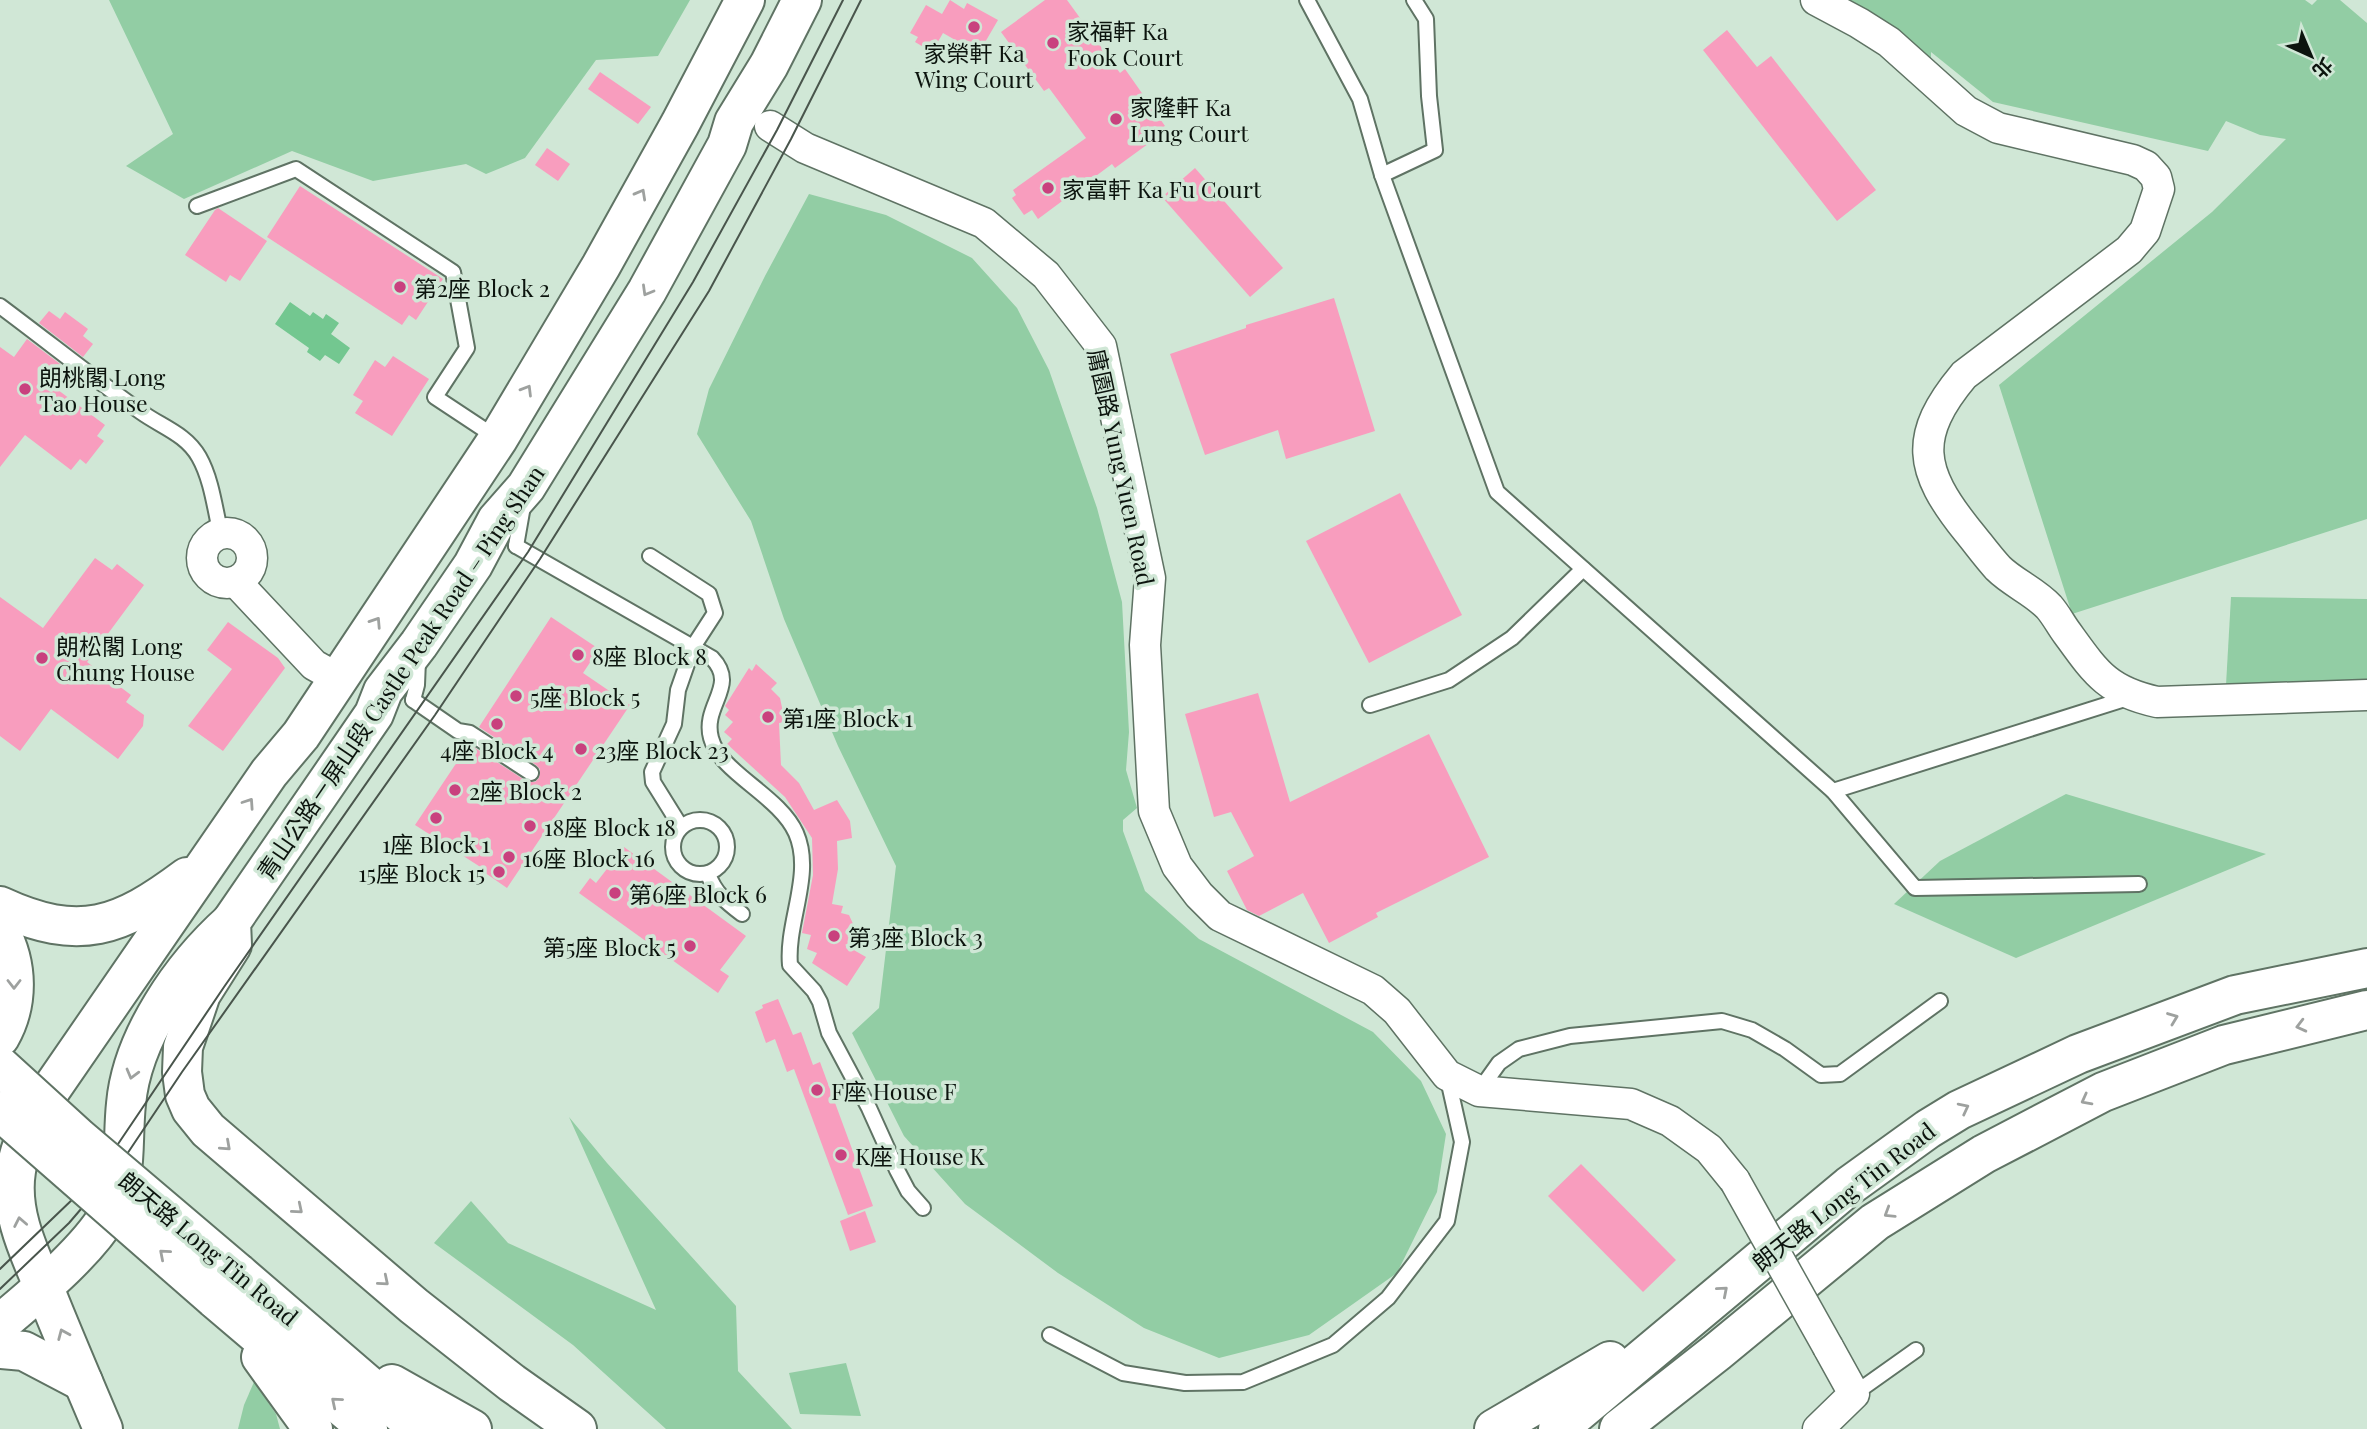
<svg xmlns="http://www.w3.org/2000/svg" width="2367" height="1429" font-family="'Playfair Display','Noto Sans TC',serif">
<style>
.green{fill:#92cda4}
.water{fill:#73c790}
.building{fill:#f89dbe}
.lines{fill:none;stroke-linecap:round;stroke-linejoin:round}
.lane-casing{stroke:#5f7364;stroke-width:18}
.street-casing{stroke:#5f7364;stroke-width:33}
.secondary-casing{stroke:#5f7364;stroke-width:42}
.primary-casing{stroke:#5f7364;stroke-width:42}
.lane{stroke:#fff;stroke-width:14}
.street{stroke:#fff;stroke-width:30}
.secondary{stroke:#fff;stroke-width:38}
.primary{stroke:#fff;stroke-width:38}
.tram{stroke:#49554c;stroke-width:2}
.street-bridge-casing{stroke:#5f7364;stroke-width:33;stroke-linecap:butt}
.primary-bridge-casing{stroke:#5f7364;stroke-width:42;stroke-linecap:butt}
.street-bridge{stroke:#fff;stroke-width:30}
.primary-bridge{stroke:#fff;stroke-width:38}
.oneway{stroke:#9ea19f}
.poi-dot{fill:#c9417e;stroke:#d0e7d6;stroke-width:2.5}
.labels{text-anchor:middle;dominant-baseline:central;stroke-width:7;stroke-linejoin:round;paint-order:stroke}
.poi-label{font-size:23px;fill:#0c140e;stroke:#d0e7d6;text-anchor:start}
.street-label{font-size:23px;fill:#0c140e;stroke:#d0e7d6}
</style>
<rect width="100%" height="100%" fill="#d0e7d6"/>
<!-- green -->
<g class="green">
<path d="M109 0H690L658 56 596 60 525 158 486 174 466 164 373 181 292 151 184 199 126 166 173 134Z"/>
<path d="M1819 0H2305L2312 5 2317 0H2340L2367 23V519L2072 614 1999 385 2212 212 2286 139 2260 135 2226 121 2208 151 1993 102 1931 52V80Z"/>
<path d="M809 194 886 215 972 258 1017 308 1049 370 1097 508 1122 602 1129 732 1126 770 1137 808 1123 820V831L1145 891 1199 939 1373 1032 1421 1081 1446 1134 1437 1192 1397 1273 1309 1335 1219 1358 1144 1328 1058 1273 965 1204 904 1136 852 1033 879 1008 896 866 838 746 784 619 751 521 697 434 709 389 765 276Z"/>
<path d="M2231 597 2367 599V686L2226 685Z"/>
<path d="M2066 794 2266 854 2016 958 1894 904 1940 861Z"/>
<path d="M569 1117 607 1163 736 1306 738 1371 792 1429H666L573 1345 434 1243 471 1201 508 1243 656 1310Z"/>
<path d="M846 1363 861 1416 800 1414 789 1373Z"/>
<path d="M254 1382 276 1414 280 1429H238L244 1405Z"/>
</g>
<!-- water -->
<path class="water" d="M290 302 310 316 313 312 323 319 326 314 339 323 331 334 350 348 339 364 325 355 320 361 307 352 309 348 275 324Z"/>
<!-- building -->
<g class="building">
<path d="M950 0 964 9 967 3 998 20 984 44 976 39 971 49 943 33 932 52 915 42 918 37 910 33 926 5 942 14Z"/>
<path d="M1045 0H1067L1120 73 1125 69 1165 126 1160 129 1163 133 1115 168 1112 164 1038 219 1032 210 1024 215 1012 198 1016 195 1013 190 1086 138 1049 88 1044 91 1001 32Z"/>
<path d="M1727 30 1757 67 1771 56 1876 190 1837 221 1703 50Z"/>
<path d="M600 72 651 107 638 124 588 89Z"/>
<path d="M547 148 570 164 558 181 535 165Z"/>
<path d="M1195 168 1283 268 1250 297 1162 197Z"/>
<path d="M300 186 443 279 416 320 409 315 402 325 267 237Z"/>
<path d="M218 208 267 241 240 281 230 275 226 282 185 255 215 210Z"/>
<path d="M1334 298 1375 431 1286 459 1278 430 1205 455 1170 354 1246 328V325Z"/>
<path d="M49 311 60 319 65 312 88 329 83 336 93 344 83 357 39 323Z"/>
<path d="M27 339 72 373 58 390 105 425 97 436 104 441 86 464 80 459 71 470 25 435 0 467V347L14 357Z"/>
<path d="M393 356 429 379 392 436 355 413 363 401 353 395 375 360 385 367Z"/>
<path d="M1400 493 1462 615 1369 663 1306 541Z"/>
<path d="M95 558 112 570 117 564 144 585 87 662 131 695 126 702 144 715 143 726 118 759 51 709 20 751 0 736V597L43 628Z"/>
<path d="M551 617 599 649 583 673 630 705 507 888 481 870 482 868 415 825 469 744 526 781 535 782 539 778 540 769 536 765 479 727Z"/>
<path d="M228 622 278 658 285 668 223 751 188 726 232 669 207 650Z"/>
<path d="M756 664 777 683 771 689 780 698 785 722 779 723 781 765 799 783 814 810 837 800 850 821 852 838 837 841 838 869 832 904 843 906 841 913 849 915 859 937 845 945 866 957 847 986 812 963 817 953 807 949 811 935 802 933 813 875 812 838 785 797 727 744 732 739 724 732 733 722 725 715 729 710 725 706 749 668 752 671Z"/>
<path d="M1258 693 1290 802 1429 734 1489 857 1376 913 1378 917 1329 943 1303 893 1259 916 1247 910 1227 871 1254 856 1231 812 1214 817 1185 714Z"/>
<path d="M624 847 746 936 720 970 729 976 718 993 579 893 590 878 596 883Z"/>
<path d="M778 999 793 1035 801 1032 813 1065 820 1062 873 1206 848 1215 794 1069 787 1072 775 1039 766 1043 755 1012 763 1008 762 1005Z"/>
<path d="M1581 1164 1676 1260 1643 1292 1548 1196Z"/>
<path d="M865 1211 876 1242 850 1251 840 1221Z"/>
</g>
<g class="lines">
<defs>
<g id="lane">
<path d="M1307 0 1360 99 1382 175 1497 492 1833 791 1915 888 2139 884"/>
<path d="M1382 175 1435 150 1429 96 1426 19 1414 0"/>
<path d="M197 206 296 169 453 272 467 348 435 397 497 438"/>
<path d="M0 306C47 341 93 378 141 412 162 427 186 434 199 457 212 480 215 510 221 535"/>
<path d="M516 546 712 658C739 686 702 705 711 738 720 773 779 795 796 833 814 874 786 922 790 965L814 991 820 1002 829 1033 869 1108 897 1170 908 1191 923 1208"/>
<path d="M516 546 523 506"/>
<path d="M650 556 709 594 715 613 693 647 678 690 674 724 652 772 653 782 681 827"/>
<path d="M413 700 458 731 470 733 531 773"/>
<path d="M413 700 417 685 418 660"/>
<path d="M1370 705 1449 680 1512 638 1583 569"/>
<path d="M1833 791 2131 697"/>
<circle cx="700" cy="847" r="27"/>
<path d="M708 874C715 893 726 902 742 914"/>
<path d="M1479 1091 1499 1063 1519 1049 1570 1036 1722 1021 1752 1030 1785 1049 1821 1075 1840 1074 1940 1001"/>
<path d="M1050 1335 1123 1373 1185 1383 1243 1382 1333 1345 1388 1298 1447 1221 1462 1142 1447 1075"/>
<path d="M1854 1394 1916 1350"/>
</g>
<g id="street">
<path d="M1816 0 1859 23 1889 42 1966 111 1998 128 2133 160 2146 166 2156 177 2159 189 2145 231 2129 250 1964 375C1913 436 1919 470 1967 530 1977 542 1987 556 1998 568 2013 583 2034 591 2049 607 2056 615 2061 625 2067 633 2096 673 2107 691 2157 702L2367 695"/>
<path d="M770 126 805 148 984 223 1046 275 1101 346 1150 578 1145 645 1154 811 1177 866 1199 895 1220 916 1373 990 1397 1011 1447 1075 1479 1091 1631 1104 1670 1121 1709 1149 1735 1181"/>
<circle cx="227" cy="558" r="25"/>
<path d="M236 582 314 665 339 679"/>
<path d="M1818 1429 1854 1394 1828 1347"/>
</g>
<path id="secondary" d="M0 1324C34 1295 86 1253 109 1214 128 1181 122 1140 126 1104 132 1037 182 966 231 922"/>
<g id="primary">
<path d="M0 906C80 943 120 927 187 877"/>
<path d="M0 931C18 964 19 1004 0 1037"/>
<path d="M238 1273 419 1429"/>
<path d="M215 1299 368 1429"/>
<path d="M0 1349 24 1351 83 1382"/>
<path d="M261 1357 313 1429"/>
<path d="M392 1384 472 1429"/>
<path d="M103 1429C84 1384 65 1340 47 1295 31 1256 9 1215 16 1171 20 1140 36 1115 52 1088L269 773 301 735 498 439 601 266 680 124 745 0"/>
<path d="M577 1429 512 1383 414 1306 208 1130 191 1109 185 1095 182 1072 183 1047 201 994 232 945 231 922 374 714 383 691 419 644 473 565 497 520 526 487 647 291 727 145 734 122 769 65 802 0"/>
<path d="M1494 1429 1610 1361"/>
<path d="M1558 1429 1849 1186 1928 1129 1959 1110 2078 1054 2235 995 2367 968"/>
<path d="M1619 1429 1717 1352 1875 1222 1984 1154 2103 1092 2224 1045 2367 1010"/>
</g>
</defs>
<!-- lane casing -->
<use href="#lane" class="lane-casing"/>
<!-- street casing -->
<use href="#street" class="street-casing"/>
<!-- secondary casing -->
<use href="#secondary" class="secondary-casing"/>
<!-- primary casing -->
<use href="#primary" class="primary-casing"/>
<!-- lane -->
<use href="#lane" class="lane"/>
<!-- street -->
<use href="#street" class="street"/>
<!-- secondary -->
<use href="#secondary" class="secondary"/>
<!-- primary -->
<use href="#primary" class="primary"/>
<!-- tram -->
<g class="tram">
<path d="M0 1269 76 1196 116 1147 224 987 528 552 693 282 777 130 843 0"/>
<path d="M0 1289 69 1223 123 1160 182 1072 435 715 540 559 709 291 791 139 861 0"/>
</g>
<defs>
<path id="street-bridge" d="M1735 1181 1828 1347"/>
<g id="primary-bridge">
<path d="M0 1066 79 1138 238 1273"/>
<path d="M0 1111 215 1299"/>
</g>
</defs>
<!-- street-bridge casing -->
<use href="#street-bridge" class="street-bridge-casing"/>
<!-- primary-bridge casing -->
<use href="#primary-bridge" class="primary-bridge-casing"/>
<!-- street-bridge -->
<use href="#street-bridge" class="street-bridge"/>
<!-- primary-bridge -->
<use href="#primary-bridge" class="primary-bridge"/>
</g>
<!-- one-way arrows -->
<defs><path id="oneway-chevron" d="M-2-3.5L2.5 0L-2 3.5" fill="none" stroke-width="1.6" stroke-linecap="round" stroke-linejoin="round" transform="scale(1.75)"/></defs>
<g class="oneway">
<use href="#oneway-chevron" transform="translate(641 194) rotate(-61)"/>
<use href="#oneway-chevron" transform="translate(647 291) rotate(120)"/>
<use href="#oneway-chevron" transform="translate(527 390) rotate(-59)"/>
<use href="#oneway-chevron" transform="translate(376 622) rotate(-57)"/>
<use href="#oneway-chevron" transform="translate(249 803) rotate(-56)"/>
<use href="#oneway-chevron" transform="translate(14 984) rotate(90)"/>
<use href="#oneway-chevron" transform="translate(2173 1018) rotate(-21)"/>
<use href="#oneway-chevron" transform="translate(2301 1026) rotate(166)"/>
<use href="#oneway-chevron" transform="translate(132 1074) rotate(105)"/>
<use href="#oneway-chevron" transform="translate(2086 1100) rotate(152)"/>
<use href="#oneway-chevron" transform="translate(1964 1108) rotate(-27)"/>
<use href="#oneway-chevron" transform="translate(226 1146) rotate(42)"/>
<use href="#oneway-chevron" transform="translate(298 1209) rotate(40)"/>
<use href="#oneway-chevron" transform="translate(1889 1213) rotate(148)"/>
<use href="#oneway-chevron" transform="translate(20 1222) rotate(-101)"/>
<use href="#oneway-chevron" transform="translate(164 1254) rotate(-139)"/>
<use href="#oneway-chevron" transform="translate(384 1281) rotate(40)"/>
<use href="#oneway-chevron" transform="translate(1723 1291) rotate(-41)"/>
<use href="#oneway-chevron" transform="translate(63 1334) rotate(-113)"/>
<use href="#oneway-chevron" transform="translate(336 1402) rotate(-140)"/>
</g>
<!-- markers -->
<g class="poi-dot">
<circle cx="974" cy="27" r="7"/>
<circle cx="1053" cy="43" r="7"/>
<circle cx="1116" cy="119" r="7"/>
<circle cx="1048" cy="188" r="7"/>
<circle cx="400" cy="287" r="7"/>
<circle cx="25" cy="389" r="7"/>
<circle cx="578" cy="655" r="7"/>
<circle cx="42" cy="658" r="7"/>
<circle cx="516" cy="696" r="7"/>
<circle cx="768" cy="717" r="7"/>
<circle cx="497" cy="724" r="7"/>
<circle cx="581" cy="749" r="7"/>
<circle cx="455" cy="790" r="7"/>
<circle cx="436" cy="818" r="7"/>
<circle cx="530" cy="826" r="7"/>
<circle cx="509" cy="857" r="7"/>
<circle cx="499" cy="872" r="7"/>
<circle cx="615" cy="893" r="7"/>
<circle cx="834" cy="936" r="7"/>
<circle cx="690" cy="946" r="7"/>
<circle cx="817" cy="1090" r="7"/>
<circle cx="841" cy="1155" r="7"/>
</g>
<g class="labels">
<!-- poi labels -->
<g class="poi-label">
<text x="1067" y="30">家福軒 Ka<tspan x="1067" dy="26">Fook Court</tspan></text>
<text x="974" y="52" text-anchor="middle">家榮軒 Ka<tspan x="974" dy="26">Wing Court</tspan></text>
<text x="1130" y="106">家隆軒 Ka<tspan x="1130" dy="26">Lung Court</tspan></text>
<text x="1062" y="188">家富軒 Ka Fu Court</text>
<text x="414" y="287">第2座 Block 2</text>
<text x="39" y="376">朗桃閣 Long<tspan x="39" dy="26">Tao House</tspan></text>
<text x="56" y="645">朗松閣 Long<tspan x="56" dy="26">Chung House</tspan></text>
<text x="592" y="655">8座 Block 8</text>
<text x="530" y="696">5座 Block 5</text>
<text x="782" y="717">第1座 Block 1</text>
<text x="497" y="749" text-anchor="middle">4座 Block 4</text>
<text x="595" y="749">23座 Block 23</text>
<text x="469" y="790">2座 Block 2</text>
<text x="544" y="826">18座 Block 18</text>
<text x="436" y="843" text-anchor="middle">1座 Block 1</text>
<text x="523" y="857">16座 Block 16</text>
<text x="485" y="872" text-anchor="end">15座 Block 15</text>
<text x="629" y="893">第6座 Block 6</text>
<text x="848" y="936">第3座 Block 3</text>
<text x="676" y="946" text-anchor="end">第5座 Block 5</text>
<text x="831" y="1090">F座 House F</text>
<text x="855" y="1155">K座 House K</text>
</g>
<!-- street labels -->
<g class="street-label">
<text transform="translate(1122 467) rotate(78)">庸園路 Yung Yuen Road</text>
<text transform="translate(400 672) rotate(-56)">青山公路－屏山段 Castle Peak Road – Ping Shan</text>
<text transform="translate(1843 1196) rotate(-38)">朗天路 Long Tin Road</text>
<text transform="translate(209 1248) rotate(40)">朗天路 Long Tin Road</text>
</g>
</g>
<!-- north arrow -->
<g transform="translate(2311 56) rotate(136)" stroke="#d0e7d6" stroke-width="5" paint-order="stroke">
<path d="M0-5L12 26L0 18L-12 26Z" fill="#0c140e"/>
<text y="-10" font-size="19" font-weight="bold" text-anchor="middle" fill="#0c140e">北</text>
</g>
</svg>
